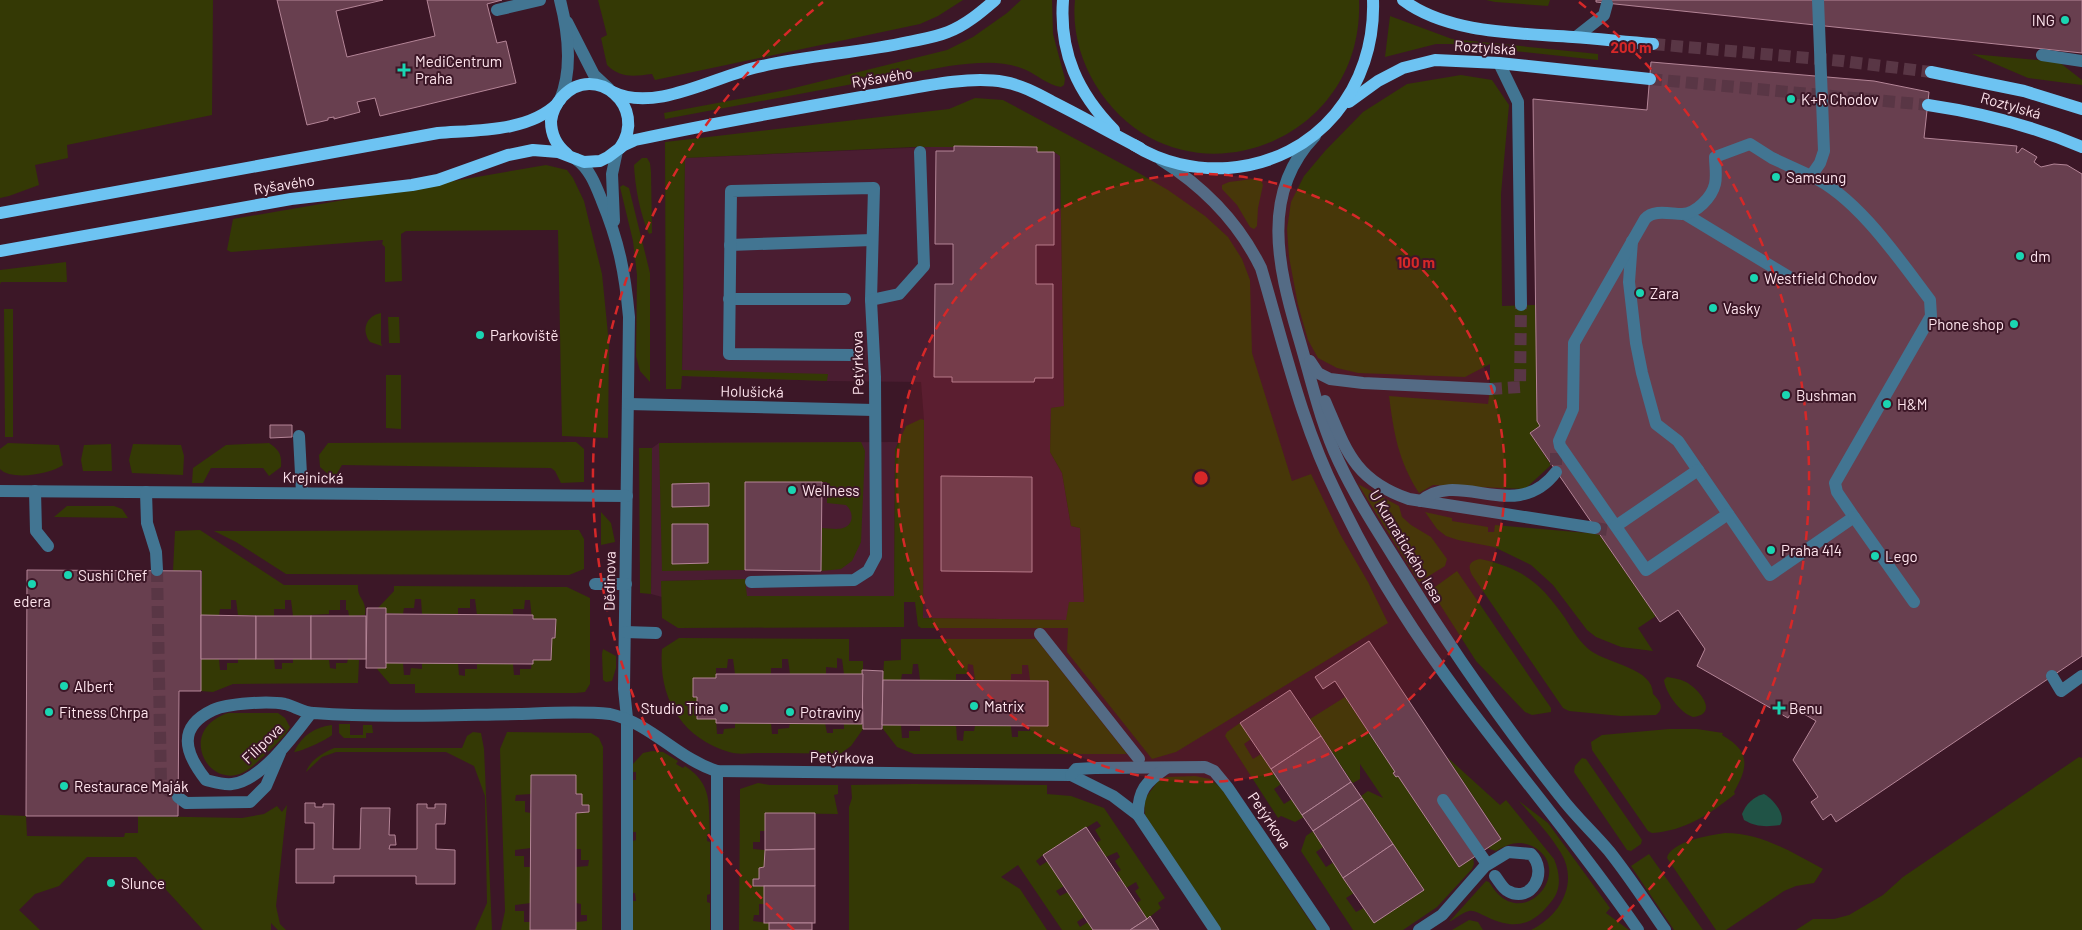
<svg xmlns="http://www.w3.org/2000/svg" width="2082" height="930" font-family="Barlow,sans-serif">
<style>
.built{fill:#4a1d31}
.green{fill:#343905;fill-rule:evenodd}
.water{fill:#205346}
.building{fill:#683f4f;stroke:#b48597}
.lines{fill:none;stroke-linecap:round;stroke-linejoin:round}
.minor-tunnel{stroke:#593645;stroke-width:12;stroke-dasharray:12 6;stroke-linecap:butt}
.major-tunnel{stroke:#593645;stroke-width:12;stroke-dasharray:12 6;stroke-linecap:butt}
.minor{stroke:#427592;stroke-width:12}
.major{stroke:#6dc3f2;stroke-width:12}
.ring{fill:none;stroke:#d62828;stroke-width:2.5;stroke-dasharray:9 6}
.poi-dot{fill:#1ad5b2;stroke:#3c1727;stroke-width:2}
.labels{text-anchor:middle;dominant-baseline:central;stroke-width:4;stroke-linejoin:round;paint-order:stroke}
.poi-label{font-size:15px;fill:#ffe5ee;stroke:#3c1727;text-anchor:start}
.street-label{font-size:15px;fill:#ffe5ee;stroke:#3c1727}
.centre{fill:#d62828;stroke:#3c1727;stroke-width:2.5}
.ring-label{font-size:15px;text-anchor:middle;font-weight:bold;fill:#d62828;stroke:#3c1727;stroke-width:4;stroke-linejoin:round;paint-order:stroke}
</style>
<rect width="100%" height="100%" fill="#3c1727"/>
<!-- built -->
<g class="built">
<path d="M954 146 1037 147V152H1054L1060 155 1064 407 1051 408 1050 452 1062 473 1071 526 1080 528 1084 603 1066 620 923 618 924 420 921 382 827 381 682 376 685 158Z"/>
<path d="M898 442 895 451 894 596H746L745 579 662 581V597L651 594 652 448 659 443Z"/>
</g>
<!-- green -->
<g class="green">
<path d="M0 0H213L212 115 67 145 68 158 35 165 39 185 9 196 0 198Z"/>
<path d="M598 0H963L938 16 920 24 655 80 652 74C635 76 621 79 607 65L601 38 607 35Z"/>
<path d="M1021 0H1052L1053 34 1065 79 1064 85 1061 87C1048 85 1037 75 1026 70 1002 59 975 63 949 66L665 119 664 113 786 90 947 50 973 37 1007 13Z"/>
<path d="M1075 0H1359C1365 150 1173 213 1095 84 1080 59 1072 29 1075 0Z"/>
<path d="M1486 0H1550L1548 6 1495 2Z"/>
<path d="M1390 16 1452 39 1598 54V60L1451 44H1436L1385 57Z"/>
<path d="M1972 54 2059 62 2082 80V85L2028 78Z"/>
<path d="M1461 75 1492 80 1509 105 1501 194 1502 306 1536 305 1537 421 1540 426 1530 433 1551 465 1525 489 1433 485 1419 493C1398 460 1394 434 1389 396L1488 404 1490 389V364L1465 377 1358 373 1337 368 1318 358 1308 340 1298 305 1289 257 1287 229 1291 202 1304 176 1325 151 1363 112 1407 84Z"/>
<path d="M975 98 1003 100 1137 172 1168 190 1205 216 1228 237 1242 259 1250 280 1252 353 1292 481 1311 474 1340 534 1368 582 1388 623 1176 752 1152 759 1067 652 1068 628H921L918 626 915 602H904V627L678 628 662 618 661 581 745 579 747 596H894L895 450 906 426 921 419 924 420 923 618 1066 620 1069 602H1084L1080 528 1071 526 1062 473 1050 452 1051 408 1064 406 1060 156 1054 152H1037L1036 147H913L685 158 682 370 828 374 827 381 682 376 681 389H666L665 142 949 109Z"/>
<path d="M642 158H647L650 163 651 172 652 233 649 234C640 214 635 187 634 165Z"/>
<path d="M546 165 567 170 573 178 584 201 602 274 609 344 608 438 562 436 558 230 406 231 401 234 402 281 385 282V247L382 244 383 240 231 252 227 250 233 219Z"/>
<path d="M1260 178 1263 185 1258 208 1257 226 1254 229 1250 227 1237 205 1222 189V185L1229 182Z"/>
<path d="M623 185 629 188 650 273V382L640 371 636 356 637 275 633 241 620 187Z"/>
<path d="M66 262 67 282H1L0 284V270Z"/>
<path d="M4 309H13V437H5Z"/>
<path d="M381 313V343L382 346 370 342C361 330 366 316 381 313Z"/>
<path d="M388 317H399L400 343H389Z"/>
<path d="M386 375H401V429L386 428Z"/>
<path d="M576 442 584 449V482L561 483 555 471 551 468 342 465 336 475 328 474 320 467 319 455 328 443Z"/>
<path d="M861 442 865 451 861 542 852 561 841 569 821 571 822 528C828 528 837 530 843 528 855 524 853 511 846 505L827 503V482H745V570L662 571 659 443ZM709 483V506L672 507V484ZM672 524H708V563L672 564Z"/>
<path d="M8 443 59 445 63 465C51 474 11 481 0 469V449Z"/>
<path d="M269 443C279 450 282 454 281 467L269 476 263 468H211L203 483H192L193 468 226 445Z"/>
<path d="M111 444 112 471H83L81 460 84 445Z"/>
<path d="M133 444 181 445 184 456 183 475 132 473 129 460Z"/>
<path d="M639 448H652L651 594 640 593Z"/>
<path d="M1358 484 1399 506 1402 517 1411 525 1431 537 1447 559 1445 566 1419 582Z"/>
<path d="M67 506H114L122 509 128 518 54 517Z"/>
<path d="M601 512 611 523 615 542 601 545Z"/>
<path d="M1425 512 1452 518V521L1488 527V532H1494L1495 525 1599 534 1656 616 1638 628 1653 651 1621 647 1596 637 1587 630 1553 585 1531 565 1494 547 1458 540 1446 536 1437 529Z"/>
<path d="M200 530 284 585H358C357 600 367 598 365 615L349 616 348 610H346V600H340V610H329V614L293 616 291 600H285V609H274V616L238 615 236 600H231V609H220L219 616 201 615 202 570 173 571 175 531Z"/>
<path d="M579 530 584 539V569L569 575 286 574 236 542 214 531Z"/>
<path d="M1480 559C1522 568 1540 582 1565 618 1572 629 1580 643 1591 651 1609 664 1653 668 1653 694 1660 701 1665 708 1656 715L1621 716 1569 711 1563 708 1472 575C1467 565 1470 561 1480 559Z"/>
<path d="M1457 571 1551 708V712L1532 715 1525 712 1476 661 1432 592 1435 587Z"/>
<path d="M394 586 567 587 590 598V684L585 692 576 693H415V684H390L377 669 383 662 403 663 404 675H410L411 668 422 669V663H458L459 675 465 676V669H477V664H513L514 675H520V669H531L532 660H550V638H554V620L532 619 530 600H525L524 609H513V615H477L475 599H470V608H458V615L422 614 421 599H415L414 608H404L403 614 382 613 377 609 394 591Z"/>
<path d="M679 638 849 639V661H863V674H844L842 659 837 658V668L826 667V674H790L788 659H782V668H771V674H735L733 659H728L727 668H716V678H693V697H697V719H716L717 734H723L724 729 735 728V723H771L772 734H778V729L789 728 790 723H825L827 733H833V729H844V723L862 724 863 729 851 746 840 754C813 753 786 753 759 753 750 753 738 755 729 752 681 738 658 697 662 649Z"/>
<path d="M901 639H1036L1127 754H914L897 747 883 729V725H901L902 738H909V731H920V725H956L957 740 963 741 964 731H974L975 726H1011L1012 737H1018V731H1030V726H1048L1049 681 1030 680 1028 665H1022V674H1011V680H975L973 665 968 664 967 674H956V680H920L918 664H913L912 674H902L901 680H883L884 661 901 660Z"/>
<path d="M603 649 616 656V668L612 681 606 682 603 680 602 654Z"/>
<path d="M201 659H219L220 670H227V663H238V659H274L275 669H282V663H293V659L329 660 330 668 336 669V663H347L348 659 359 660 358 683 233 684 213 692 201 691Z"/>
<path d="M1667 677C1673 678 1680 679 1686 682 1699 689 1720 714 1693 717 1680 713 1665 692 1664 680Z"/>
<path d="M1345 697 1395 772 1394 773 1398 776 1459 867 1473 857 1474 864 1472 869 1437 907 1403 930H1353L1301 851 1306 836 1313 831 1323 847 1316 852 1326 867 1334 862 1354 893 1346 898 1356 912 1364 908 1374 923 1424 890 1361 796 1368 791 1383 798 1360 764V779L1353 783 1352 782 1310 719Z"/>
<path d="M228 713H278L285 718 290 727C284 738 274 746 265 755 258 761 252 768 244 772 208 791 176 730 228 713Z"/>
<path d="M1240 723 1251 739 1244 744 1253 759 1261 754 1281 784 1274 789 1284 804 1292 799 1304 817 1295 822 1281 816 1278 818 1225 736 1227 732Z"/>
<path d="M339 724H350V735H363V725H372L373 733H366V738H344L339 733Z"/>
<path d="M332 725V735C326 740 303 751 294 752 302 735 315 727 332 725Z"/>
<path d="M1669 729H1697L1723 733 1722 735C1750 751 1749 766 1734 792L1735 794C1710 814 1685 831 1652 833L1648 831 1592 750 1591 742 1602 735Z"/>
<path d="M473 732 481 733 484 749 492 930H475L487 903 485 796 474 766 446 752H336L322 757 306 772C310 760 323 753 334 748H462L467 736Z"/>
<path d="M507 732 591 733 599 738 603 747 602 930H576V922L587 921V915H581V904L576 903V867L588 866 589 860H581V849H576V813L589 811V805H582V794H576V775H532L531 794 516 795 515 801H525V812L531 813V848L515 850V856H524V867H531V903L515 905V911H524V922H530V930H501L505 911 500 749Z"/>
<path d="M652 751 663 752 678 761 676 764 683 768 685 766C713 785 708 802 710 833L707 834V841L710 842V894L707 895V902L710 903V930H633L632 901H636L635 893H633V841L636 840V832H633V780H636V772H633V764L643 753Z"/>
<path d="M1447 757 1500 805 1506 800 1554 859C1560 873 1562 890 1551 902 1532 926 1515 930 1487 917 1482 915 1475 910 1469 911 1463 912 1455 919 1449 922L1486 881 1489 882C1492 886 1495 891 1498 894 1530 926 1574 867 1532 846 1519 840 1508 844 1496 851L1487 848 1501 838Z"/>
<path d="M2079 757 2082 758V930H1796L1813 919H1834L1849 915 1883 895 1903 877Z"/>
<path d="M1582 758 1586 759 1642 840 1641 844 1631 851 1627 850 1574 772 1575 766Z"/>
<path d="M1195 776 1210 779 1221 788 1316 930H1221L1145 815 1144 800 1158 781 1167 777Z"/>
<path d="M758 783 770 785H838V794L834 795 838 814 765 813V831H760V842H753V849L765 850V867L760 868V878L753 879V885L765 886V904H759V915H754L753 921 769 923V930H739L740 789Z"/>
<path d="M913 784 1047 785V794L1071 796 1104 808 1165 898 1158 903 1161 908 1147 919 1137 903 1141 900 1135 891 1139 888 1136 882 1126 888 1116 873 1121 870 1115 861 1120 857 1117 852 1106 857 1096 843 1101 840 1095 830 1101 826 1097 821 1044 854 1036 861 1040 866 1048 861 1064 886 1056 891 1060 896 1068 892 1084 917 1077 922 1080 927 1088 922 1093 930H1062L1018 865 1001 877 1020 889 1047 930H849V807L852 798 851 785Z"/>
<path d="M1519 801 1548 823 1610 908 1606 913 1629 930H1531C1560 916 1579 883 1561 853 1550 834 1533 817 1519 801Z"/>
<path d="M287 805 276 906 280 924 286 930H278L271 923V930H203L136 857H87L59 886 35 894 19 910 40 930H0V815L26 816 27 836 124 837 125 833H138V816L242 818 264 814 277 806 282 812Z"/>
<path d="M1725 833C1762 833 1791 852 1823 869L1814 883 1796 886 1784 891 1726 930H1716L1667 858C1670 842 1710 835 1725 833Z"/>
<path d="M1649 854 1703 930H1674L1631 866Z"/>
<path d="M1469 920 1478 922 1483 930H1452Z"/>
</g>
<!-- water -->
<path class="water" d="M1764 794C1773 799 1787 815 1780 825 1766 827 1756 827 1744 820L1742 814C1746 804 1753 797 1764 794Z"/>
<!-- building -->
<g class="building">
<path d="M277 0H383L336 11 347 57 435 36 427 0H502L487 4 497 43 506 41 516 83 380 116 375 98 357 102 360 112 334 119V117L328 118V120L307 125Z"/>
<path d="M1596 0H2082V53L1596 2Z"/>
<path d="M1651 62 1874 81 1929 92 1924 138 2017 146 2016 152 2018 153 2022 148 2037 157 2034 162 2041 167 2054 164 2067 165 2082 174V656L1836 822 1831 814 1823 820 1811 802 1818 797 1793 760 1816 721 1794 708 1788 718 1697 666 1705 649 1678 610 1660 622 1530 433 1540 426 1537 421 1533 99 1647 110Z"/>
<path d="M954 146 1037 147V152H1054V245H1036V284H1053V378H1035L1034 382H952V377H934L935 284H953V244H935L936 151H954Z"/>
<path d="M270 425H292V437L270 438Z"/>
<path d="M941 476 1032 477V572L941 571Z"/>
<path d="M745 482H822L821 571 745 570Z"/>
<path d="M709 483V506L672 507V484Z"/>
<path d="M672 524H708V563L672 564Z"/>
<path d="M27 570 201 571V691H179L178 816H26Z"/>
<path d="M367 608H386V668H366Z"/>
<path d="M386 614 533 615V619H556L555 638H552L551 660H533V664L386 663Z"/>
<path d="M201 615 256 616V659H201Z"/>
<rect x="256" y="616" width="55" height="43"/>
<rect x="311" y="616" width="55" height="43"/>
<path d="M1369 641 1501 839 1459 867 1398 776 1396 777 1393 773 1395 772 1335 681 1323 689 1315 677Z"/>
<path d="M862 670 883 671 882 729H863Z"/>
<path d="M716 674H863L862 724 716 723V719H697V697H693V678H716Z"/>
<path d="M883 680 1048 681V726L882 725Z"/>
<path d="M1290 690 1321 736 1271 769 1240 723Z"/>
<path d="M1321 736 1351 782 1302 815 1271 769Z"/>
<path d="M531 775H576V794H582V805H589V812L576 813V930H530Z"/>
<path d="M1351 782 1362 798 1313 831 1302 815Z"/>
<path d="M1362 798 1393 844 1343 878 1313 831Z"/>
<path d="M305 803H315V807H323V804H334L333 849H360L361 808H390L389 835H395L396 845H390L389 849H417V804H427V808H435V804H446L445 824H436V849L455 850V884H416V876H334V883H296V849H314V823H305Z"/>
<path d="M765 813H815V849L765 850Z"/>
<path d="M1086 827 1147 919 1130 930H1093L1043 855Z"/>
<path d="M1393 844 1424 890 1374 923 1343 878Z"/>
<path d="M815 849V886H753V879H759V868L764 867 765 850Z"/>
<rect x="764" y="886" width="51" height="37"/>
<path d="M1150 916 1159 930H1130L1147 919Z"/>
<rect x="769" y="923" width="43" height="7"/>
</g>
<g class="lines">
<!-- minor-tunnel -->
<g class="minor-tunnel">
<path d="M1490 389 1520 387 1521 305"/>
<path d="M1556 453V472"/>
<path d="M1595 528 1608 530"/>
<path d="M157 570 161 786 178 797"/>
</g>
<!-- major-tunnel -->
<g class="major-tunnel">
<path d="M1653 44 1842 61 1931 72"/>
<path d="M1650 79 1928 105"/>
</g>
<!-- minor -->
<g class="minor">
<path d="M497 10 540 0"/>
<path d="M567 22 594 75 609 89"/>
<path d="M1576 37 1604 15 1607 4"/>
<path d="M2042 55 2082 61"/>
<path d="M1499 63 1518 102 1521 305"/>
<path d="M560 100C573 69 568 31 560 0"/>
<path d="M1315 136C1260 193 1278 267 1298 335 1311 378 1320 422 1339 462 1357 500 1380 535 1402 570 1451 649 1502 723 1560 796 1575 816 1593 832 1609 851 1629 876 1647 904 1665 930"/>
<path d="M576 159C590 169 596 186 602 201 619 242 625 273 629 317L624 689 627 718V930"/>
<path d="M1161 160C1204 187 1239 223 1261 268 1284 345 1301 423 1337 495 1355 533 1376 571 1399 607 1470 720 1562 819 1638 930"/>
<path d="M1685 214 1789 277"/>
<path d="M614 221 612 174 617 151"/>
<path d="M1632 241 1629 282 1636 343 1642 373 1656 424 1678 441 1770 575 1854 517 1837 492 1835 483 1931 316 1930 300C1899 259 1857 197 1811 176"/>
<path d="M730 245 872 240"/>
<path d="M729 299H845"/>
<path d="M852 355 729 354 731 191 874 188 871 300"/>
<path d="M1310 361 1318 373 1330 379 1363 383 1490 389"/>
<path d="M1325 401C1346 450 1354 480 1409 499L1595 528"/>
<path d="M628 404 874 410"/>
<path d="M299 436 302 493"/>
<path d="M0 491 627 496"/>
<path d="M35 491 36 531 48 546"/>
<path d="M146 492 147 523 156 552 157 570"/>
<path d="M1421 501C1459 468 1516 525 1556 472"/>
<path d="M1728 514 1646 570 1560 446 1559 441 1573 409 1574 343 1645 219C1654 209 1670 214 1682 214 1696 214 1712 197 1715 184 1717 176 1715 165 1715 157L1750 144 1772 158 1811 176 1820 163 1824 151 1818 0"/>
<path d="M1854 517 1914 602"/>
<path d="M1616 526 1698 470"/>
<path d="M751 582 854 580 868 571 876 556 875 377 871 300 899 294 924 266 920 152"/>
<path d="M595 584H626"/>
<path d="M625 632 656 633"/>
<path d="M1040 634 1139 759"/>
<path d="M2052 676 2061 691 2082 676"/>
<path d="M311 713C295 734 260 782 232 784 223 785 214 782 206 780 184 752 177 727 213 710 228 703 269 701 285 704 294 706 304 713 314 713 382 718 450 715 519 714 549 713 580 711 610 714 651 723 678 759 717 771L1071 775 1113 796 1138 815 1215 930"/>
<path d="M717 771V930"/>
<path d="M1071 775 1076 769 1095 768 1205 767 1214 771 1228 788 1324 930"/>
<path d="M178 797 186 803 250 802 266 786 280 753"/>
<path d="M1443 800 1487 864"/>
<path d="M1138 815C1138 790 1146 782 1166 768"/>
<path d="M1419 930 1442 915 1485 866 1508 852 1531 854C1549 872 1531 904 1508 891 1503 889 1499 881 1495 876"/>
</g>
<!-- major -->
<g class="major">
<path d="M1063 0C1059 53 1078 93 1114 130"/>
<path d="M1403 0C1448 34 1519 33 1573 37 1600 39 1626 42 1653 44"/>
<path d="M1931 72 2024 91 2082 109"/>
<path d="M613 92C655 113 716 76 758 67 808 55 859 53 908 42 922 39 936 37 948 32 966 25 981 12 995 0"/>
<path d="M1349 102 1378 81 1403 68 1435 60 1499 63 1650 79"/>
<path d="M1928 105C1982 113 2031 125 2082 147"/>
<path d="M1134 145C1162 163 1196 170 1228 168 1318 161 1376 87 1373 0"/>
<path d="M567 154C557 146 551 134 551 121 552 112 556 104 562 97 595 61 649 107 620 148"/>
<path d="M0 213 438 133C476 130 528 132 557 104"/>
<path d="M0 251 291 199 412 185 438 180 508 155 533 150 558 152 584 162 600 161 608 157 624 145 635 140C714 123 793 109 873 95 911 89 966 75 1004 82 1022 85 1038 94 1053 102 1083 117 1111 133 1140 148"/>
</g>
</g>
<!-- distance rings -->
<circle cx="1201" cy="478" r="304" fill="#d62828" fill-opacity=".12"/>
<g class="ring">
<circle cx="1201" cy="478" r="304"/>
<path d="M794 930A608 608 0 0 1 823 2M1579 2A608 608 0 0 1 1608 930"/>
</g>
<!-- markers -->
<g class="poi-dot">
<circle cx="2065" cy="20" r="5"/>
<path d="M401.5 62.5h5v5h5v5h-5v5h-5v-5h-5v-5h5z"/>
<circle cx="1791" cy="99" r="5"/>
<circle cx="1776" cy="177" r="5"/>
<circle cx="2020" cy="256" r="5"/>
<circle cx="1754" cy="278" r="5"/>
<circle cx="1640" cy="293" r="5"/>
<circle cx="1713" cy="308" r="5"/>
<circle cx="2014" cy="324" r="5"/>
<circle cx="480" cy="335" r="5"/>
<circle cx="1786" cy="395" r="5"/>
<circle cx="1887" cy="404" r="5"/>
<circle cx="792" cy="490" r="5"/>
<circle cx="1771" cy="550" r="5"/>
<circle cx="1875" cy="556" r="5"/>
<circle cx="68" cy="575" r="5"/>
<circle cx="32" cy="584" r="5"/>
<circle cx="64" cy="686" r="5"/>
<circle cx="974" cy="706" r="5"/>
<circle cx="724" cy="708" r="5"/>
<path d="M1776.5 700.5h5v5h5v5h-5v5h-5v-5h-5v-5h5z"/>
<circle cx="49" cy="712" r="5"/>
<circle cx="790" cy="712" r="5"/>
<circle cx="64" cy="786" r="5"/>
<circle cx="111" cy="883" r="5"/>
</g>
<g class="labels">
<!-- poi labels -->
<g class="poi-label">
<text x="2055" y="20" text-anchor="end">ING</text>
<text x="415" y="61">MediCentrum<tspan x="415" dy="17">Praha</tspan></text>
<text x="1801" y="99">K+R Chodov</text>
<text x="1786" y="177">Samsung</text>
<text x="2030" y="256">dm</text>
<text x="1764" y="278">Westfield Chodov</text>
<text x="1650" y="293">Zara</text>
<text x="1723" y="308">Vasky</text>
<text x="2004" y="324" text-anchor="end">Phone shop</text>
<text x="490" y="335">Parkoviště</text>
<text x="1796" y="395">Bushman</text>
<text x="1897" y="404">H&amp;M</text>
<text x="802" y="490">Wellness</text>
<text x="1781" y="550">Praha 414</text>
<text x="1885" y="556">Lego</text>
<text x="78" y="575">Sushi Chef</text>
<text x="32" y="601" text-anchor="middle">edera</text>
<text x="74" y="686">Albert</text>
<text x="984" y="706">Matrix</text>
<text x="714" y="708" text-anchor="end">Studio Tina</text>
<text x="1789" y="708">Benu</text>
<text x="59" y="712">Fitness Chrpa</text>
<text x="800" y="712">Potraviny</text>
<text x="74" y="786">Restaurace Maják</text>
<text x="121" y="883">Slunce</text>
</g>
<!-- street labels -->
<g class="street-label">
<text transform="translate(1485 47) rotate(4)">Roztylská</text>
<text transform="translate(882 77) rotate(-9)">Ryšavého</text>
<text transform="translate(2011 105) rotate(16)">Roztylská</text>
<text transform="translate(284 184) rotate(-9)">Ryšavého</text>
<text transform="translate(857 363) rotate(-91)">Petýrkova</text>
<text transform="translate(752 391) rotate(1)">Holušická</text>
<text transform="translate(313 477) rotate(1)">Krejnická</text>
<text transform="translate(1407 546) rotate(59)">U Kunratického lesa</text>
<text transform="translate(609 581) rotate(-89)">Dědinova</text>
<text transform="translate(262 743) rotate(-44)">Filipova</text>
<text transform="translate(842 757) rotate(1)">Petýrkova</text>
<text transform="translate(1270 820) rotate(56)">Petýrkova</text>
</g>
</g>
<circle cx="1201" cy="478" r="8" class="centre"/>
<g class="ring-label">
<text x="1631" y="53">200 m</text>
<text x="1416" y="268">100 m</text>
</g>
</svg>
